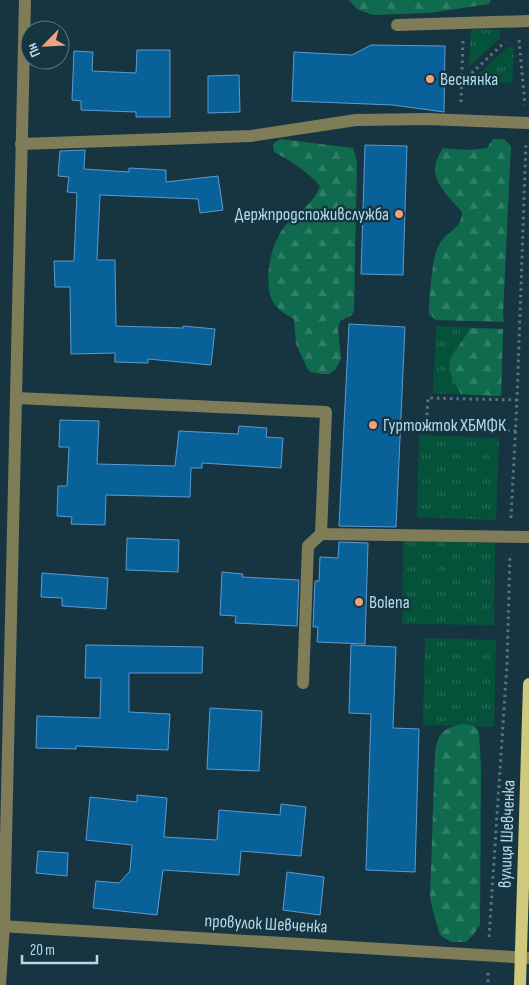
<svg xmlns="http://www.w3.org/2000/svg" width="529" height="985" font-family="'Sofia Sans Condensed',sans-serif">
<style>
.grass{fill:url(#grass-tufts)}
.forest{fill:url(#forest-firs)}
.building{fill:#096199;stroke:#5b9bcf}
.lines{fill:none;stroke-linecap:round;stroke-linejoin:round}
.path{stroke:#547785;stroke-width:3;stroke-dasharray:2.5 4;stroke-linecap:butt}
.minor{stroke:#7f7d58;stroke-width:12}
.major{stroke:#cec97c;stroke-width:12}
.poi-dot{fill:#f1a17d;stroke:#173540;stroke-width:2}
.labels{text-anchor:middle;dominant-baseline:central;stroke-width:5;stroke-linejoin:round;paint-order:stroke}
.poi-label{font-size:18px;fill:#b1dbed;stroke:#173540;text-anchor:start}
.street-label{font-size:18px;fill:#b1dbed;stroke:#173540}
</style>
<defs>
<pattern id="grass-tufts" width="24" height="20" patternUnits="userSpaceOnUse" patternTransform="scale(1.25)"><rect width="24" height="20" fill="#05523a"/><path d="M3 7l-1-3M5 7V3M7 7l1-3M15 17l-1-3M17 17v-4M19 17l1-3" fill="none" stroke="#276a57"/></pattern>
<pattern id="forest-firs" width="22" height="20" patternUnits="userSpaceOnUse" patternTransform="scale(1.25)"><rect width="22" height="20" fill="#106a4d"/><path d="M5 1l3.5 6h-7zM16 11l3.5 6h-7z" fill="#307f67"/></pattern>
</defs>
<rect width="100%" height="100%" fill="#173540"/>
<!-- grass -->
<g class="grass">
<path d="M471 29 500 30V38L469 67Z"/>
<path d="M508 47H514L512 83 471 81Z"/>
<path d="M436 326 503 329 501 396 433 393Z"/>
<path d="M419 435 499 438 496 520 417 517Z"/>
<path d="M403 541 495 543 494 625 402 624Z"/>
<path d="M425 638 496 640 494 727 423 725Z"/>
</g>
<!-- forest -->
<g class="forest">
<path d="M349 0H491L489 4 430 13 373 15 357 9Z"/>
<path d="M280 139 353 148 357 161 354 310 352 315 340 321 338 329 341 359 335 370 329 374H321L310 372 306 366 296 344 294 319C286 315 278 310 273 302 263 282 270 248 282 230 295 212 310 210 320 186 308 172 290 160 274 152L273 144Z"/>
<path d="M493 139H504L511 146 503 315 504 322 436 320 429 314C429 300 432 256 439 245 447 230 461 231 462 212 443 190 424 176 443 148L468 150 487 148Z"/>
<path d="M470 328 503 329 501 396 461 394C438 356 454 359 470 328Z"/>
<path d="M462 724C470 725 475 724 479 732L481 768 480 925 473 935 466 942H451L440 935 432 907 430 897 435 753C438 733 442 729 462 724Z"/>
</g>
<!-- building -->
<g class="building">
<path d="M371 45 445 46 444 112 393 105 292 101 294 52 352 55Z"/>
<path d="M137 50H170V117H136V112L81 110V101L72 100 74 51 93 52 92 71 136 73Z"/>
<path d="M239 75 240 112 208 113V76Z"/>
<path d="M365 145 407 146 403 275 361 274Z"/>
<path d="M85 150 84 169 129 172V168L166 170V182L218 176 223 210 200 213 198 199 100 195 97 260H115L116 326 183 328V326L215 329 211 365 148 359V363L115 362V353L71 354 70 287H55L54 261H74L77 193 67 192 69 177 58 176 60 151Z"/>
<path d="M349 324 405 327 396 527 339 526Z"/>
<path d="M60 420 99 421 97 464 175 466 179 431 238 434 239 426 267 428 266 437 283 438 281 468 202 463V468H191L190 497 106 495 105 525 71 524 72 517 57 516 58 486H67L69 447H59Z"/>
<path d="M127 538 179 540 178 572 126 570Z"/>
<path d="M339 542 368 543 365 644 317 642 318 627H313L315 581H319L320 557 338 558Z"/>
<path d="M222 572 243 574 242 577 299 580 297 626 235 623 236 616 220 615Z"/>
<path d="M42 573 108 578 106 609 62 606V598L41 597Z"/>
<path d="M86 645 203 647 202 673H129V712L170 714 168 750 76 746V749L36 748 37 716 100 718 101 678H85Z"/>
<path d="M351 645 396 647 393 728 419 729 415 872 366 870 371 714 349 713Z"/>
<path d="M210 708 262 711 259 771 207 769Z"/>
<path d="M137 795 167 798 164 837 217 840 219 810 280 815 281 804 306 807 301 856 241 851 239 875 163 870 157 915 93 908 96 881 119 883 130 871 132 845 86 840 90 797 137 802Z"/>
<path d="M38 851 68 853 67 876 36 873Z"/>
<path d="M287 872 324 877 320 915 283 910Z"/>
</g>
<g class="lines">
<!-- path -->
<g class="path">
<path d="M519 40 525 105"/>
<path d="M462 82 505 42"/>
<path d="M461 102 463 41"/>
<path d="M516 431 426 429 428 398 517 400"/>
<path d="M511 518 517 400 526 142"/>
<path d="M489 937 507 664 510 554"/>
<path d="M488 973V985"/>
</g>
<!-- minor -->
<g class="minor">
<path d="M397 25 529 21"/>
<path d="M21 144 251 136 356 120 427 119 529 123"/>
<path d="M16 398 326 412 321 534 529 537"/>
<path d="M303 683 308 546 321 534"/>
<path d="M0 926 529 958"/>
<path d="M0 985 4 926 25 0"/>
</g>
<!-- major -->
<path class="major" d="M520 985 529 684"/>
</g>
<!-- markers -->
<g class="poi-dot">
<circle cx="430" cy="79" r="5"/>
<circle cx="399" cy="214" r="5"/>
<circle cx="373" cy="425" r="5"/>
<circle cx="359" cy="602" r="5"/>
</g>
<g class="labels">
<!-- poi labels -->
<g class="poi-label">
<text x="440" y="79">Веснянка</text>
<text x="389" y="214" text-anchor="end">Держпродспоживслужба</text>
<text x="383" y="425">Гуртожток ХБМФК</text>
<text x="369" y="602">Bolena</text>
</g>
<!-- street labels -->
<g class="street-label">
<text transform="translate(507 834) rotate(-88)">вулиця Шевченка</text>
<text transform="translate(266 924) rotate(3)">провулок Шевченка</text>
</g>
</g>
<!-- north arrow -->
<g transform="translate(45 45) rotate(246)"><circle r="24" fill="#173540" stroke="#557785"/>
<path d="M0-4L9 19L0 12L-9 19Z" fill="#f1a17d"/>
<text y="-8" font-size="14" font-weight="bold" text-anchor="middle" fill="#b1dbed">Пн</text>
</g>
<!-- scale -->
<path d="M22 955v8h75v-8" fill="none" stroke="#b1dbed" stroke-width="2.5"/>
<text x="30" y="955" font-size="15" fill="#b1dbed" stroke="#173540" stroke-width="4" paint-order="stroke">20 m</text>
</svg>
